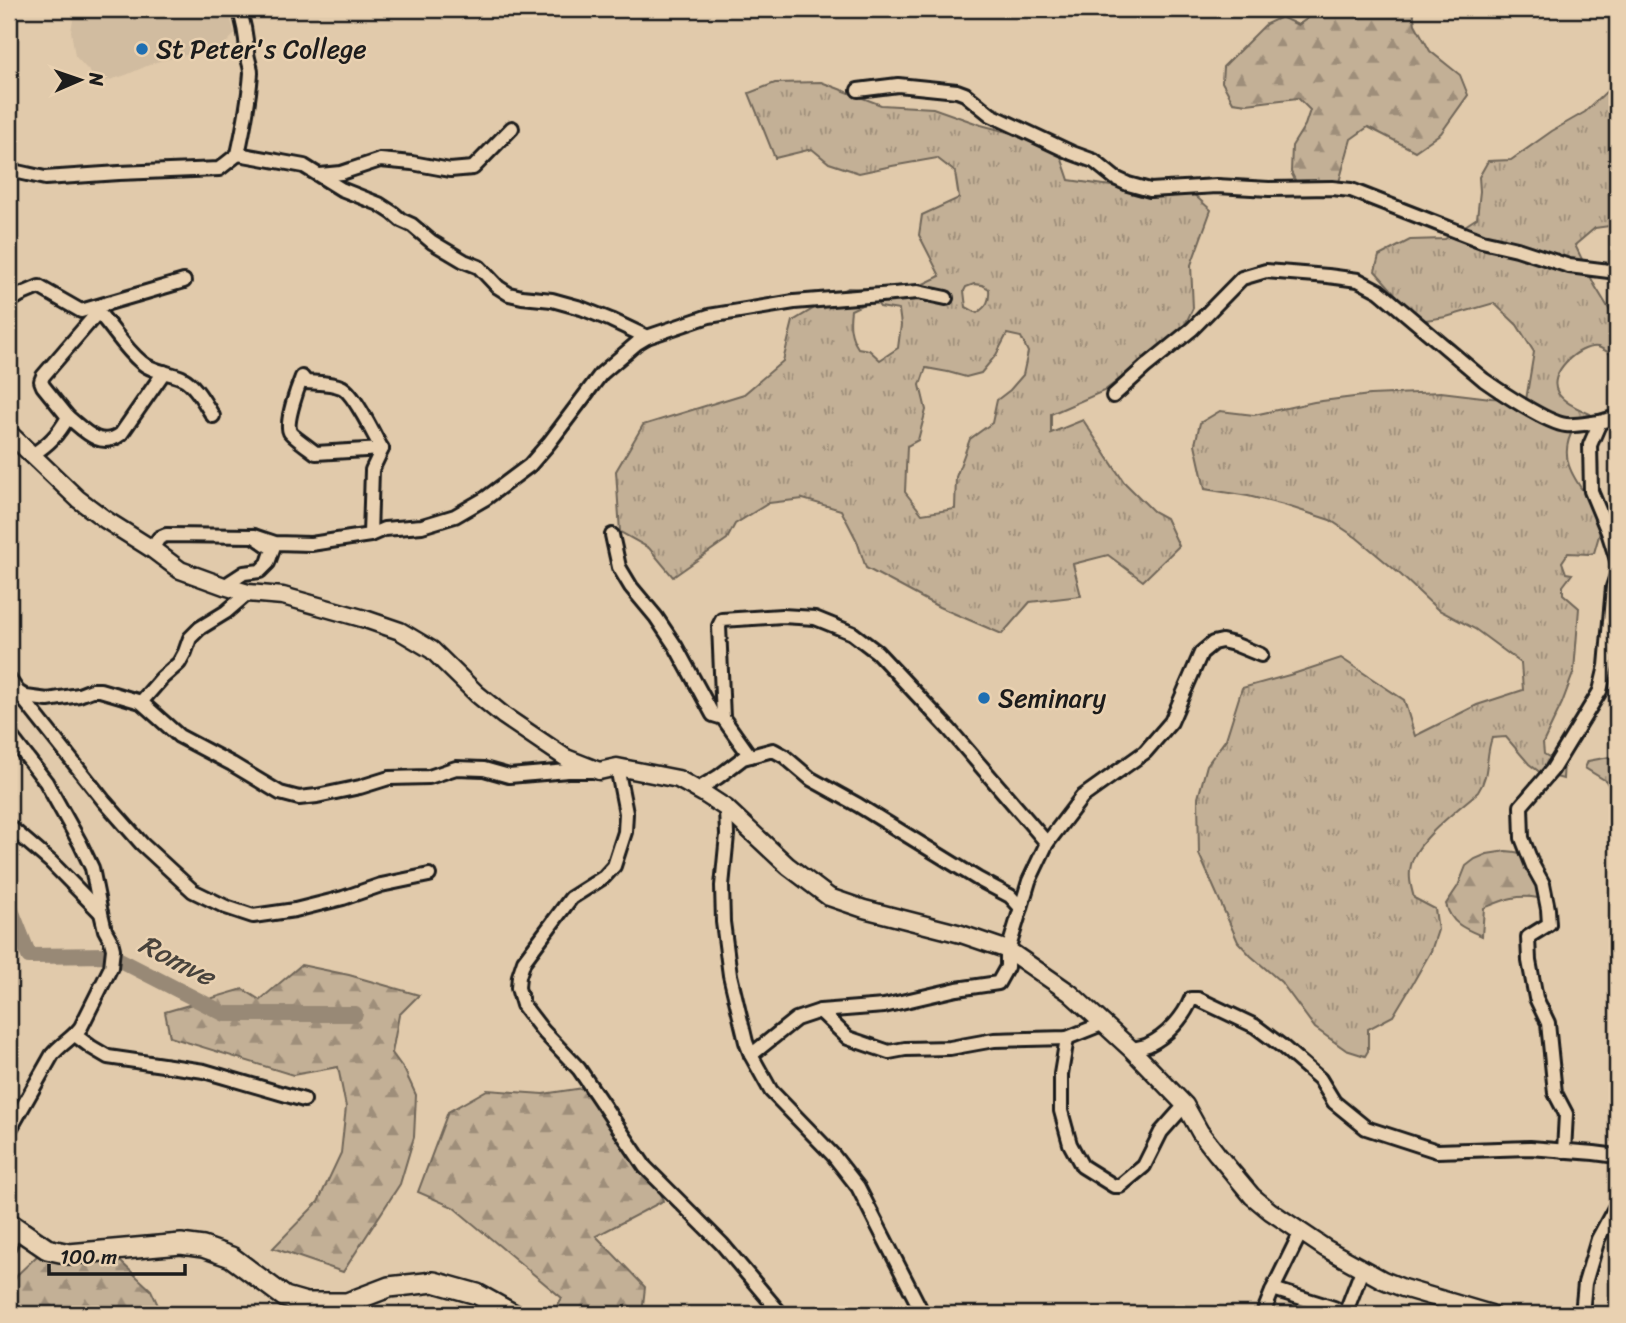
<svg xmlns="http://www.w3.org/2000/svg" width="1626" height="1323" font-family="Sriracha,sans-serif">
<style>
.built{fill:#d1bca0}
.grass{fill:url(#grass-tufts);stroke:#706659;stroke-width:2;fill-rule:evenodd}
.forest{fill:url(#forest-firs);stroke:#706659;stroke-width:2}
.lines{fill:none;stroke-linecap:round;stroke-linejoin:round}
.river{stroke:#988976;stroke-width:16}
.minor-casing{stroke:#1c1c1c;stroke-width:18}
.major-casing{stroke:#1c1c1c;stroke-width:21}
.highway-casing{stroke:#1c1c1c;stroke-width:24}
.minor{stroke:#e9d1b1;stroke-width:12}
.major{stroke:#e9d1b1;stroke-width:16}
.highway{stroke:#e9d1b1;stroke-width:19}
.poi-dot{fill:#1f6fb2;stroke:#e9d1b1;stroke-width:2.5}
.labels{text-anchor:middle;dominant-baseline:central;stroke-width:5;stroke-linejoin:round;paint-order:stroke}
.poi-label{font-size:26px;fill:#1c1c1c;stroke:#e9d1b1;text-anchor:start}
.water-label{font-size:28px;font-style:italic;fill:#47423c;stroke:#e9d1b1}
</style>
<defs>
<pattern id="grass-tufts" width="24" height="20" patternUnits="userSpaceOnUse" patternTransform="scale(1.75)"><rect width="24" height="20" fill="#c3b096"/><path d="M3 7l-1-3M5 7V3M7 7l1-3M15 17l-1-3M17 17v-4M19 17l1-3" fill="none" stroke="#9e8e7a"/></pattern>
<pattern id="forest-firs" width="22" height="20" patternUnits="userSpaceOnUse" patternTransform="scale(1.75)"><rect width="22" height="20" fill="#c3b096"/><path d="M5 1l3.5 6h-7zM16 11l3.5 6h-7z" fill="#9e8e7a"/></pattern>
</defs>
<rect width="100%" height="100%" fill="#e1caab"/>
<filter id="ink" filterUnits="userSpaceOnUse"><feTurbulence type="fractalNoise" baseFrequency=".0143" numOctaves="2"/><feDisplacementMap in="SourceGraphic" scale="14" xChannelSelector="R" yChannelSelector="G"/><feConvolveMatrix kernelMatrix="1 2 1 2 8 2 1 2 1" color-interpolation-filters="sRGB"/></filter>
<g filter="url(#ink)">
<!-- built -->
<path class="built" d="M75 9H228L235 34 223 46 156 62 126 75 100 83 75 56 71 31Z"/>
<!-- grass -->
<g class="grass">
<path d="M821 82 881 105 933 108 981 125 1057 145 1069 180 1154 192 1190 191 1211 210 1191 265 1193 308 1174 348 1141 363 1104 391 1051 414V433L1083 420 1124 482 1153 511 1166 518 1179 546 1143 581 1108 555 1073 564 1081 596 1030 602 1002 634 939 607 866 568 857 541 841 510 803 499 769 503 735 524 727 539 673 577 649 548 620 532 616 471 643 425 744 394 783 361 793 321 848 288 911 290 940 276 919 235 922 215 959 198 955 172 937 158 892 166 859 173 829 163 812 149 775 158 749 93 775 83ZM974 284 982 285 989 289C990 301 987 306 977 313L966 307 964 291 966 287ZM874 299 880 307 899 310 901 325 898 348 880 360 869 350 858 348C850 336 849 325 851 310ZM1007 334 1021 337 1028 352 1023 375 1010 390 997 400 992 423 970 439 956 477 955 509 922 514 905 492 907 446 918 440 926 410 920 385 926 368 948 372 966 377 981 373 996 355Z"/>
<path d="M1610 88 1617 89V225L1595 228 1575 245 1595 286 1617 322V358C1612 355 1604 349 1598 347 1579 344 1546 374 1558 393 1564 403 1580 409 1590 414L1585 428H1574C1558 455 1571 475 1588 498 1594 506 1599 517 1605 526L1600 532 1594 553 1589 554 1568 553 1562 562 1566 573 1572 574 1563 586V594L1579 608 1574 671 1562 703 1543 743 1544 754 1556 761H1564L1563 779 1541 773 1529 764 1506 737 1492 738C1485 756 1490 775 1478 792 1459 809 1416 840 1411 865 1408 876 1411 887 1414 898L1435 909 1438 930 1431 951 1414 981 1393 1016 1368 1029V1051L1365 1056 1346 1050 1315 1028 1281 982 1251 956 1238 942 1199 854 1198 798 1207 765 1226 739 1242 688 1293 674 1341 658 1404 700 1415 736 1477 705 1523 690 1521 663 1475 629 1437 609 1401 575 1357 538 1330 520 1284 505 1248 496 1205 489 1195 444 1200 423 1220 411 1254 415 1314 402 1370 395 1441 392 1491 398 1526 400 1534 352 1517 325 1494 303 1446 317 1419 321 1375 271 1379 256 1410 240 1445 239 1477 218 1480 191 1479 177 1488 161 1511 160 1552 131 1585 112Z"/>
<path d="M1617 752V788L1613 793 1606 781 1585 768 1588 761 1615 756Z"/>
</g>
<!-- forest -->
<g class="forest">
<path d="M1317 9H1413L1415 24 1430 51 1460 75 1468 95 1441 133 1415 151 1368 127 1351 139 1339 182 1315 193 1300 190 1291 172 1292 146 1305 125 1310 110 1298 98 1247 104 1233 102 1222 82 1223 67 1266 24 1281 17 1298 25 1318 11Z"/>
<path d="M1506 851C1530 852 1535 860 1549 879L1547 891 1538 898C1516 894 1504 900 1484 908L1482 936C1465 929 1451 924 1446 904L1458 886 1466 866 1475 859 1487 854Z"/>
<path d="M301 965 349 975 419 995 399 1015 392 1053 405 1071 416 1095 414 1137 400 1184 343 1272 273 1248 318 1202 341 1153 346 1107 338 1067 293 1075 170 1037 165 1012 243 989 260 1000Z"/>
<path d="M596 1086 657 1179 663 1201 596 1236 645 1287 642 1314H552L562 1298 453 1207 418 1192 448 1112 487 1090 543 1094Z"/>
<path d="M9 1230 71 1261 121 1262 151 1290 162 1314H9V1291L18 1274 38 1255 18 1239 9 1262Z"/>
</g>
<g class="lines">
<!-- river -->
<path class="river" d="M9 905 29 956 110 955 225 1014H355"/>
<defs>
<g id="minor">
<path d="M858 90 898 85 957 91 965 94 991 115 1072 153 1094 161 1115 178 1128 184 1150 190 1217 186 1269 189 1332 188 1351 190 1482 241 1517 249 1569 266 1617 272"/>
<path d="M9 170 45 178 119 173 219 169 238 154C244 127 249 100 251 73 251 65 247 59 247 51 246 36 244 23 239 9"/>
<path d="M320 175 341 173 380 160 412 163 450 170 473 168 512 128"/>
<path d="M9 302 20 295 39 287 81 311 184 281"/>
<path d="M647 337 709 316 794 302 918 292 946 298"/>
<path d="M302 377 306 382C317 383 332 383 341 387 354 392 374 436 382 449L316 453C311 449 292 436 290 432 285 422 298 387 302 377Z"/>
<path d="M1113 396 1145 367 1192 329 1242 278 1266 271 1328 276 1358 280 1379 291 1484 380C1501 392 1547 423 1566 425 1577 426 1589 423 1600 422"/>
<path d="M68 417C84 430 100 450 121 434L164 372"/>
<path d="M1617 417 1600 422 1590 445 1591 491 1608 532 1617 560"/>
<path d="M32 455C49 444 58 435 68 417L43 386 41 381 43 376 98 312C113 328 124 348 141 362 152 372 169 372 182 378 196 385 205 404 213 416"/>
<path d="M370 535 372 470 382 449"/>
<path d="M612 535 619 567 631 587 656 617 676 647 713 715 723 718 750 756"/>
<path d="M152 549 159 538 166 535 254 536"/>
<path d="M224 586 244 573 260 571 268 563 273 549 254 536 275 543 311 544 370 535 384 529 422 526 455 516 486 498 530 465 549 443 601 374 637 343 647 337 611 320 581 308 552 300 522 297 509 294 498 287 479 267 464 261 432 242 412 225 401 220 393 213 379 204 341 189 304 166 238 154"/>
<path d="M9 679 18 692 26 697 48 700 79 695 92 690H100L141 702 179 736 232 764 280 793 299 798 317 796 360 787 389 778 429 777 456 768 484 769 509 776 568 771H592"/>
<path d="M20 695 104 801 142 844 193 891 226 907 253 916 295 910 343 898 381 885 429 875"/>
<path d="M141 702 162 678 179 663 185 652 190 638 200 628 226 612 248 593"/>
<path d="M723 718 719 626 722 620 782 616 815 618 852 633 877 652 949 729 1047 843"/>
<path d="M9 734 46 782 80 843 92 868 101 913 105 930 111 941 113 949 111 967 81 1027C73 1038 61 1044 52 1055L9 1131"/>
<path d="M617 767 626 813 625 832 614 866 604 877 571 898 524 961 519 976 518 988 523 1005 543 1031 579 1069 645 1167 722 1244 781 1314"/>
<path d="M703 793V786L718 777 743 758 773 750 784 756 811 779 858 805 978 879 1010 896 1021 908"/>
<path d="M726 808 727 835 722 886 723 922 730 975 746 1042 751 1055 771 1091 833 1155 858 1187 923 1314"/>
<path d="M9 826 51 862 101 913"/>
<path d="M820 1011 848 1038 889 1052 905 1049 950 1048 994 1040 1067 1038 1102 1024"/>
<path d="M75 1035 91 1047 108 1057 204 1071 304 1100"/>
<path d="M1067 1038 1061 1074V1111L1070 1144 1082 1166 1114 1186H1120L1144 1166 1161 1132 1185 1105"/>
<path d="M1131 1049C1137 1048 1143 1047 1148 1045 1167 1036 1184 1017 1191 999H1198L1255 1026 1283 1047 1320 1079 1334 1102 1366 1128 1437 1151 1530 1148 1594 1153 1617 1156"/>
<path d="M751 1055 796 1019 820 1011 884 1006 957 989 998 983 1007 967V954L1029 881 1047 843 1082 797 1145 752 1171 722 1201 653 1213 643 1222 641 1234 644 1261 655"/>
<path d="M1564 1151 1566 1114 1555 1093 1548 1023 1536 998 1529 961 1528 937 1549 924 1548 909 1543 884 1533 866 1522 838 1521 806 1552 770 1600 691 1606 666 1613 587 1617 575"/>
<path d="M9 1246 17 1229"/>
<path d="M1273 1289 1334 1308 1343 1314"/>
<path d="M1263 1314 1273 1289 1301 1232"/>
<path d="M1345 1314 1362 1270"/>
<path d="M1582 1314 1585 1283 1598 1239 1617 1204"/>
</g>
<path id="major" d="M9 433 78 499 106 520 152 549 180 570 224 586 248 593 283 596 365 619 400 631 432 650 477 694 504 716 566 758 599 771 617 767 678 779 703 793 726 808 788 866 829 897 864 909 961 934 1008 950 1070 993 1131 1049 1185 1105 1200 1132 1217 1154 1252 1196 1270 1211 1325 1248 1383 1280 1403 1288 1491 1314"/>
<path id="highway" d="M9 1223 47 1249 69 1254 181 1244 203 1247 231 1257 285 1297 306 1303H347L389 1287 434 1282 477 1294 513 1314"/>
</defs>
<!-- minor casing -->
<use href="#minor" class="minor-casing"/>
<!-- major casing -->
<use href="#major" class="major-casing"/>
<!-- highway casing -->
<use href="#highway" class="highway-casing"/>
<!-- minor -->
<use href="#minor" class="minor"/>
<!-- major -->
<use href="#major" class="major"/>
<!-- highway -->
<use href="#highway" class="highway"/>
</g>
</g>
<!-- markers -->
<g class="poi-dot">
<circle cx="142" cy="49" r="7"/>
<circle cx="984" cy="698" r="7"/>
</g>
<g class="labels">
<!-- poi labels -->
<g class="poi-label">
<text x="156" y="49">St Peter's College</text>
<text x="998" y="698">Seminary</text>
</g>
<!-- water labels -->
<g class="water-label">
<text transform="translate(177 960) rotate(27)">Romve</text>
</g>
</g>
<!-- margin -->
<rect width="1626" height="1323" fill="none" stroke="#e9d1b1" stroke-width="35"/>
<rect x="18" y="18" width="1591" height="1288" fill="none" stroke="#1c1c1c" stroke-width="2.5" filter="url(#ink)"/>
<!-- north arrow -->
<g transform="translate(80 80) rotate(88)" stroke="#e9d1b1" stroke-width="5" paint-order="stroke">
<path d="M0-5L12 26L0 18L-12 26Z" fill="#1c1c1c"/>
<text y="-10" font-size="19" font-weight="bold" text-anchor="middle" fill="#1c1c1c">N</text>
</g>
<!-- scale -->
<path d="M49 1264v10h136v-10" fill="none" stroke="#1c1c1c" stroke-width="3.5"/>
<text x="60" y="1264" font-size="21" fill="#1c1c1c" stroke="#e9d1b1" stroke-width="5" paint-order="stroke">100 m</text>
</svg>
